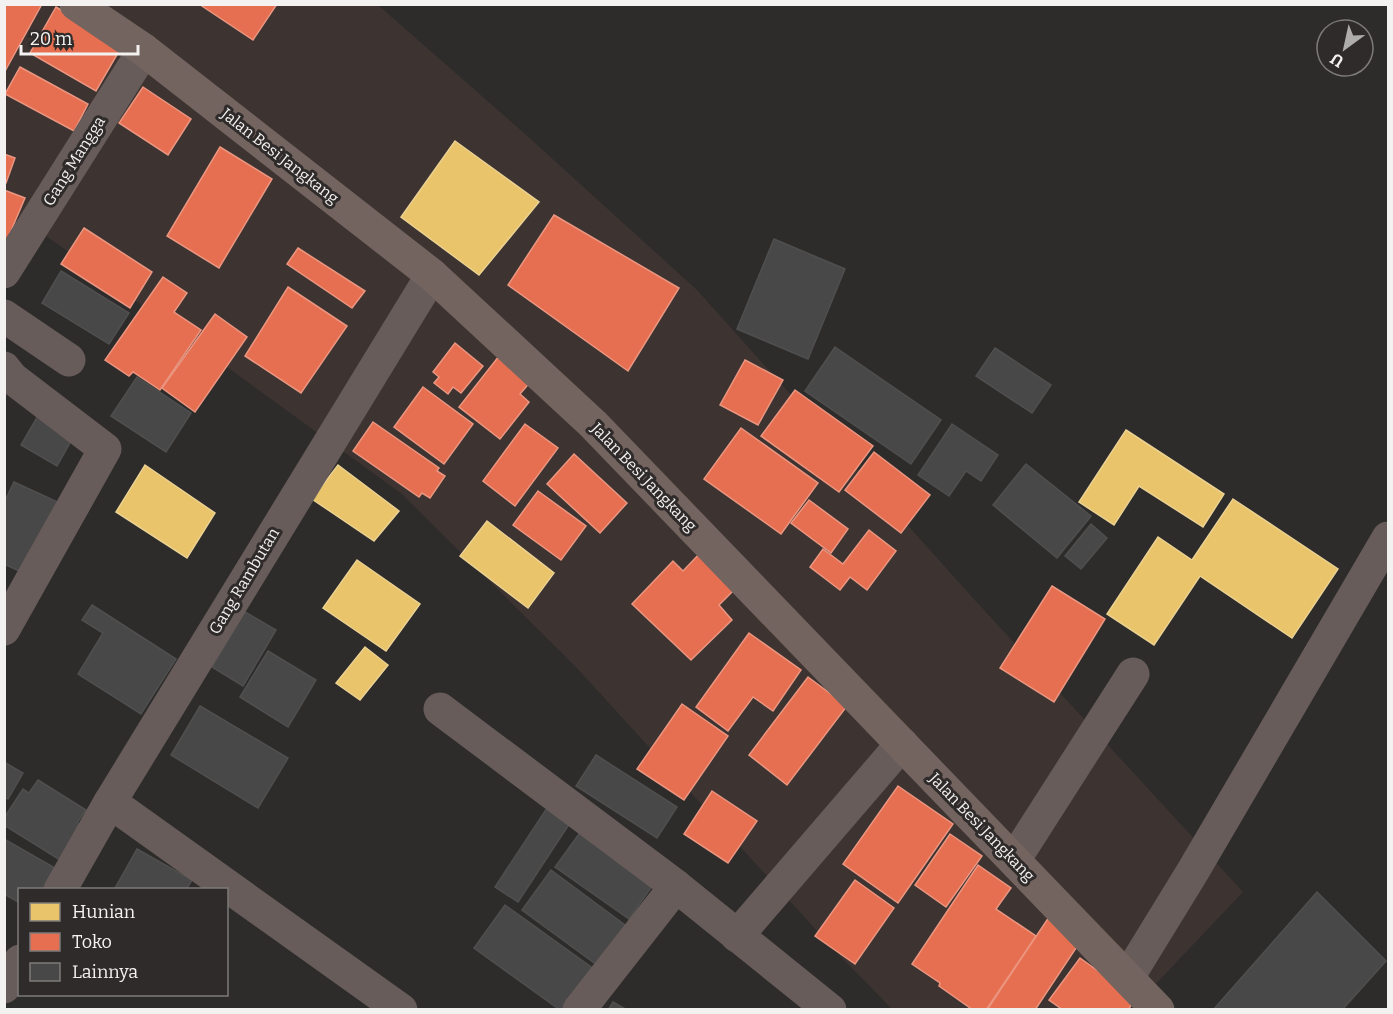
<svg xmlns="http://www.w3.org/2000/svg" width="1393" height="1014" font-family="Bitter,serif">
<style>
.built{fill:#3d3431}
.homes{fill:#e9c46a;stroke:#ecd292;stroke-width:1.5}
.shops{fill:#e76f51;stroke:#eb9681;stroke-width:1.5}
.building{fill:#494848;stroke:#504f4f;stroke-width:1.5}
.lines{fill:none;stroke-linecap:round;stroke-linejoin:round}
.minor{stroke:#675c59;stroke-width:33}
.primary{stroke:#746460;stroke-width:33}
.labels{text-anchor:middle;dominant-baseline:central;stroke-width:6;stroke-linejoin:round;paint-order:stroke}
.street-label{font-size:16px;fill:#f4f2f1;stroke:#2e2b2a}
</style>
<rect width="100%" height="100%" fill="#2d2c2b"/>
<!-- built -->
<path class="built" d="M5 5H378L524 133 697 290 972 597 1243 892 1132 1009H892L840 956 576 667 402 494 5 206Z"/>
<!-- homes -->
<g class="homes">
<path d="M455 141 539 202 479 275 401 217Z"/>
<path d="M1126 430 1224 494 1203 527 1139 486 1114 525 1079 502Z"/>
<path d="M145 465 215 513 187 558 116 512Z"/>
<path d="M338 465 399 511 374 541 312 499Z"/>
<path d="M1233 499 1338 569 1292 638 1200 576 1154 645 1107 614 1158 537 1192 560Z"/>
<path d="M487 521 554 573 528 608 460 556Z"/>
<path d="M357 560 420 604 386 651 323 608Z"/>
<path d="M365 647 388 665 360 700 336 683Z"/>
</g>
<!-- shops -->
<g class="shops">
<path d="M4 4H42L4 73Z"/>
<path d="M199 4H277L253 40Z"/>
<path d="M56 7 122 46 96 91 30 53Z"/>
<path d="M20 67 88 104 74 131 5 94Z"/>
<path d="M143 87 191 119 168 155 119 123Z"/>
<path d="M220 147 272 179 219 268 167 236Z"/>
<path d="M4 154 15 158 6 183H4Z"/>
<path d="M4 190 25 198 5 245 4 244Z"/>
<path d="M554 215 679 288 628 371 508 285Z"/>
<path d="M84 228 152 272 130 308 61 264Z"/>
<path d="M298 248 365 291 352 308 287 264Z"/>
<path d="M163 277 187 293 174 312 201 330 160 390 133 372 129 376 105 360Z"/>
<path d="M288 287 347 326 301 393 245 356Z"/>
<path d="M215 314 247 337 195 412 162 388Z"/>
<path d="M455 343 483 366 461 393 453 387 448 394 434 383 439 377 433 372Z"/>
<path d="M499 356 531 381 520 394 529 402 500 439 459 407Z"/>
<path d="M745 360 783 380 758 425 720 405Z"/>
<path d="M423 387 473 424 444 464 394 427Z"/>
<path d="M795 390 873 446 839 492 761 436Z"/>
<path d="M373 422 439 468 437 471 445 476 430 498 422 493 419 497 353 451Z"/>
<path d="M525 424 558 448 515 506 483 481Z"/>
<path d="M741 428 818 483 781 534 704 479Z"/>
<path d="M874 452 930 495 901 533 845 490Z"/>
<path d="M574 454 627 503 600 533 547 484Z"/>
<path d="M538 491 586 526 561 560 513 525Z"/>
<path d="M809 500 848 529 831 553 791 523Z"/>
<path d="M869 530 896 551 867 590 850 577 840 590 810 567 823 549 843 564Z"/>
<path d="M702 551 738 586 719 605 732 620 691 660 632 604 673 561 683 571Z"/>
<path d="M1052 586 1105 619 1054 702 1000 668Z"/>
<path d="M749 633 801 670 773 711 753 697 728 731 696 707Z"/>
<path d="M808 677 847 706 787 785 749 755Z"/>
<path d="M682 704 728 736 684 800 637 769Z"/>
<path d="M898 786 953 824 898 903 843 864Z"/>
<path d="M712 791 757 821 728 863 684 834Z"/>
<path d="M950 834 982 856 946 907 915 885Z"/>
<path d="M978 865 1011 888 996 909 1036 936 986 1010H973L939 986 940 983 912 964Z"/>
<path d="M855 880 894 908 855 964 815 936Z"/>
<path d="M1049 917 1082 939 1035 1010H987Z"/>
<path d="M1080 958 1136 998 1128 1010H1063L1049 1000Z"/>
</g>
<!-- building -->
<g class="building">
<path d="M774 239 845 269 808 359 737 329Z"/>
<path d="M61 271 129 313 109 344 42 303Z"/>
<path d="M835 347 941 420 911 464 805 391Z"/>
<path d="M995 348 1051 385 1032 413 976 376Z"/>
<path d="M137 377 191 413 166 452 111 416Z"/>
<path d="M39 414 75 434 57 466 21 445Z"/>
<path d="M952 424 998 455 981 481 966 471 949 496 918 475Z"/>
<path d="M1026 464 1091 516 1057 558 993 505Z"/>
<path d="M14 482 60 503 28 575 4 564V503Z"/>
<path d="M1091 524 1107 538 1081 569 1065 556Z"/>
<path d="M92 605 176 659 141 714 78 674 103 633 82 620Z"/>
<path d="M245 612 276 630 243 686 212 667Z"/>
<path d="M268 651 316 680 288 727 240 697Z"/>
<path d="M200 706 288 758 258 808 171 755Z"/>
<path d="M596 755 677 807 657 838 576 786Z"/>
<path d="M4 762 23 773 8 799 4 797Z"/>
<path d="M38 780 86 810 77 823 81 826 60 860 4 825V818L23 789 29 793Z"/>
<path d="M549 805 572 820 518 902 495 887Z"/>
<path d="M584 827 657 879 629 919 555 867Z"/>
<path d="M4 839 55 868 43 890H20V903L4 894Z"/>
<path d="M137 849 192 880 186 890H114Z"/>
<path d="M551 870 629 928 601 968 522 910Z"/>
<path d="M1317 892 1386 961 1342 1010H1213Z"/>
<path d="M505 905 598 972 571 1010H560L474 948Z"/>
<path d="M613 1002 627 1010H608Z"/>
</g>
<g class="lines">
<!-- minor -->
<g class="minor">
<path d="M4 272 144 50"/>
<path d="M4 316 69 360"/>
<path d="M4 368 12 378 105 449 4 629"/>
<path d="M440 709 676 886 830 1010"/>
<path d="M110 802 401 1010"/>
<path d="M1014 860 1133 674"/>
<path d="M60 890 110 802 432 275"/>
<path d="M737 936 902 744"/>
<path d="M1128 977 1193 871 1388 538"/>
<path d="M4 987 20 961"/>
<path d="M579 1010 676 886"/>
</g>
<!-- primary -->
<path class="primary" d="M76 4 144 50 432 275 593 424 1158 1010"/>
</g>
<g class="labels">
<!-- street labels -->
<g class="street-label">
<text transform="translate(280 156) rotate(38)">Jalan Besi Jangkang</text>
<text transform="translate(74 161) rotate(-58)">Gang Mangga</text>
<text transform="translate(644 477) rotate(46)">Jalan Besi Jangkang</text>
<text transform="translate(244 581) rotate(-59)">Gang Rambutan</text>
<text transform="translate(982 827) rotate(46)">Jalan Besi Jangkang</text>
</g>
</g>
<!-- border -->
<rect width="1393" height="1014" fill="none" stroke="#f4f2f1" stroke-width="12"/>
<!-- legend -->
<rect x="18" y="888" width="210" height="108" fill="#2e2b2a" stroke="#7d7b7a" stroke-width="1.5"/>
<rect x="30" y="903" width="30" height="18" fill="#e9c46a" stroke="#7d7b7a" stroke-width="1.5"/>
<text x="72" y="918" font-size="18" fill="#f4f2f1">Hunian</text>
<rect x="30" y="933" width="30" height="18" fill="#e76f51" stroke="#7d7b7a" stroke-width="1.5"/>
<text x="72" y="948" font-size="18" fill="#f4f2f1">Toko</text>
<rect x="30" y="963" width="30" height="18" fill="#494848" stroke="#7d7b7a" stroke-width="1.5"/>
<text x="72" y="978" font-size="18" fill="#f4f2f1">Lainnya</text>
<!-- north arrow -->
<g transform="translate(1345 48) rotate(213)"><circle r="28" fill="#2e2b2a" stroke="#7d7b7a" stroke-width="1.5"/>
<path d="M0-4.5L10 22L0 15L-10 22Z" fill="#aeadac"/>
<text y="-9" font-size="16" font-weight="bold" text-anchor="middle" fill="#f4f2f1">U</text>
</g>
<!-- scale -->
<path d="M21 45v9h117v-9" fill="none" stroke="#f4f2f1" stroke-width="3"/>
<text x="30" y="45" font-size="18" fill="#f4f2f1" stroke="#2e2b2a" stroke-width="4.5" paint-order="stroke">20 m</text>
</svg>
